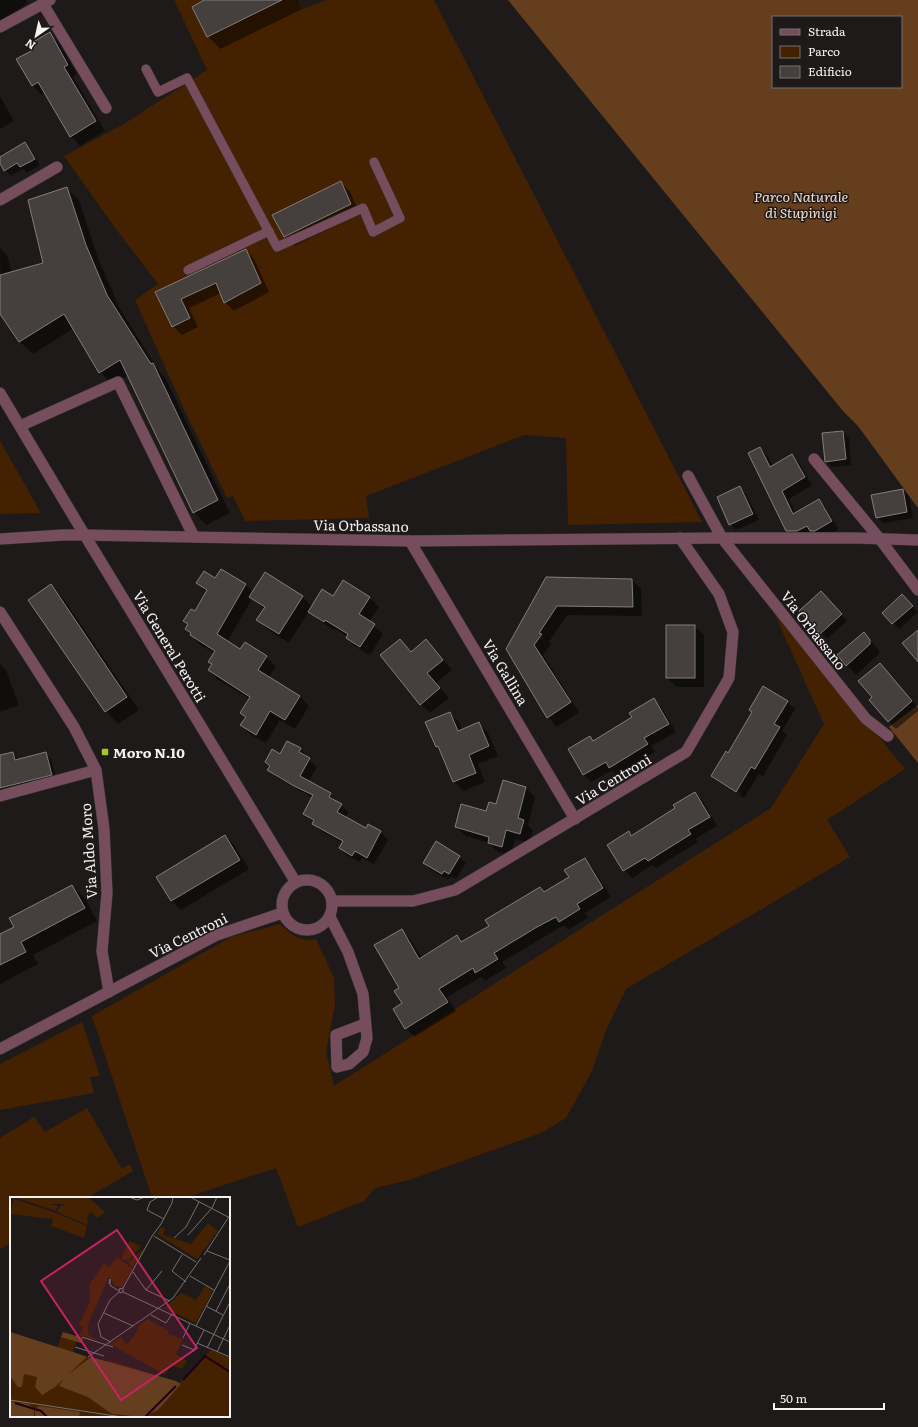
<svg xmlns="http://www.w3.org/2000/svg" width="918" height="1427" font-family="Literata,serif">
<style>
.green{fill:#442100}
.forest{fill:#653e1e;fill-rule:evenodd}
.shadow{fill:#0007;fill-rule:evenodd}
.building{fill:#45403e;stroke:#837d7b}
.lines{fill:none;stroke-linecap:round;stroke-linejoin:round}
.pedestrian-casing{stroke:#393434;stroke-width:10}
.minor-casing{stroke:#393434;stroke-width:12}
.pedestrian{stroke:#764d5c;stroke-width:9}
.minor{stroke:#764d5c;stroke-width:11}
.poi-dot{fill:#a6c820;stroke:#1f1a1a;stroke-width:1.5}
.labels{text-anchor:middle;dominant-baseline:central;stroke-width:3;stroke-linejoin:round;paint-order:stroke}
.park-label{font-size:14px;font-style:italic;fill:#f6dbc6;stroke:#1f1a1a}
.street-label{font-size:14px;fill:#f7f3f3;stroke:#1f1a1a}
.poi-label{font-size:14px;font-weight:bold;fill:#f7f3f3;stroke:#1f1a1a;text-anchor:start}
.inset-river{fill:none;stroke:#1c0017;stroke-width:2}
.inset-road{fill:none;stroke:#757171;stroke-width:1}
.view{fill:#c52363;fill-opacity:0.15;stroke:#c52363;stroke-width:2}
.inset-edge{fill:none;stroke:#f7f3f3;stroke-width:2}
</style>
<rect width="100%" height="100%" fill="#1f1a1a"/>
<!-- green -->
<g class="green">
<path d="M174 0H298L303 9 326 0H434L702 522 568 525 566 438 524 435 366 496 369 518 245 521 233 496 227 498 183 407 135 300 158 284 116 229 64 156 124 124 207 70Z"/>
<path d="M0 441 41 513 0 514Z"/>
<path d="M770 604 905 769 827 820 850 857 626 989 607 1028 591 1073 566 1118 541 1133 409 1180 375 1188 364 1201 298 1227 276 1168 185 1198H152L92 1016 231 937 280 924C290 934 301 943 316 939L334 978 335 1005 326 1052 334 1086 771 808 824 724Z"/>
<path d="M82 1022 100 1076 90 1077 94 1093 0 1110V1064Z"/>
<path d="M87 1108 122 1169 130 1164 133 1171 87 1198H11V1243L0 1249V1138L34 1117 45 1132Z"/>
</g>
<!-- forest -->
<g class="forest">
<path d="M508 0H918V508L858 426 843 411ZM773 17H901V87H773Z"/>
<path d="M918 705V763L889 727Z"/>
</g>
<!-- shadow -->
<g class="shadow">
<path d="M0 0H26L28 3 0 21Z"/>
<path d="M206 0H298L302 9 220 49 208 36Z"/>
<path d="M49 34 59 43 77 74 73 77 105 131 80 146 71 136 45 93 42 95 32 85Z"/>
<path d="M0 96 14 121 0 129Z"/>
<path d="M25 144 31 150 40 165 27 173 23 169 11 176 5 170 0 161V158Z"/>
<path d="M341 182 350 192 360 214 294 246 285 237 273 215Z"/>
<path d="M66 188 79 200 98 258 120 309 158 370 165 377 230 513 206 525 194 512 128 375 113 385 100 372 74 328 33 354 20 342 1 313 0 248 7 255 12 273 44 264Z"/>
<path d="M246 250 254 259 269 292 234 311 225 302 221 293 189 308 198 327 182 335 173 326 156 292Z"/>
<path d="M842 432 849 438 851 465 832 467 826 461Z"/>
<path d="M760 449 768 456 773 466 792 455 799 463 812 485 789 499 796 514 819 500 826 508 839 529 824 538H795L787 530Z"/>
<path d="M740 488 746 494 759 520 736 530 730 524Z"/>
<path d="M902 490 909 496 913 518 883 523 877 517Z"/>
<path d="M221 570 246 585 253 592 265 573 303 597 312 607 334 597H369L379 607 369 622 383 634 370 655 356 647 347 638 348 637 335 629 334 630 319 621 309 611 289 643 267 629 258 620 265 609 252 599 227 642 240 650 266 657 276 666 269 677 300 696 309 706 295 729 280 720 266 743 251 735 242 725 246 718 242 713 250 699 218 680 209 670 212 665 209 662 215 653 200 645 186 629 189 625 185 621 195 612 207 593 197 583 216 579Z"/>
<path d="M547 578 632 580 641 589 642 616 567 615 549 642 551 644 543 655 579 712 557 727 548 717 507 649Z"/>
<path d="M51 586 63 598 139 710 118 724 106 711Z"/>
<path d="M902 596 918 612 899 629 883 613Z"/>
<path d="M827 599 847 621 827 639 821 633Z"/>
<path d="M694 626 704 635V687H677L667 678Z"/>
<path d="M864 633 879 650V654L856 675 838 655Z"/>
<path d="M400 640 412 652 426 641 452 670 436 683 449 698 430 713 421 704Z"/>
<path d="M0 664 6 670 19 705 0 712Z"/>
<path d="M880 664 918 708V711L896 729 888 721 874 697Z"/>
<path d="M653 700 661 707 676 732 651 746 655 752 617 775 612 770 591 782 583 774 590 738 594 741 633 718Z"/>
<path d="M787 702 795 709 782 731 787 735 763 776 759 774 744 798 720 783 712 776 728 755ZM720 780 741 793 740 795 720 782Z"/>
<path d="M449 713 459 722 462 730 479 723 488 733 498 756 478 764 485 782 463 791 454 781 441 750 437 746Z"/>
<path d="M300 749 307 756V758L317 767 308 782 330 794 337 801V802L341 805 348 812 345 818 366 830 369 826 381 832 388 840 374 864 362 858 360 862 347 856 340 848 343 843 321 831 313 823 314 822 304 814 313 798 276 777 269 770 270 767 266 762 280 755Z"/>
<path d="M13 753 19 760 45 753 51 760 57 781 0 795V756Z"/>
<path d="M526 788 535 797 528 825 533 830 529 843 515 839 511 855 498 852 489 843 466 836 456 827 487 812Z"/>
<path d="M695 793 703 801 717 826 695 839 698 842 656 868 653 865 632 878 624 870 608 845 629 833 633 836 677 809Z"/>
<path d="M225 836 234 845 249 869 181 910 171 901Z"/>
<path d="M436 842 460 857 466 863 456 879 451 876 448 880 430 869 424 862Z"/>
<path d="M585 859 593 868 611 897 585 913 588 918 568 930 564 925 502 962 506 968 485 981 481 977 447 997 456 1011 414 1037 406 1028 401 989V930L410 939 422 958 457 937 463 943 570 877Z"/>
<path d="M72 886 85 898 97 921 33 955 38 964 0 984V936L15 928Z"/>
</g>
<!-- building -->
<g class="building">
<path d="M204 0H282L207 37 192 7Z"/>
<path d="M50 32 68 65 64 67 96 121 70 137 38 82 32 86 16 59 33 50 30 44Z"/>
<path d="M25 142 35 159 20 167 17 163 4 171 0 163V157Z"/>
<path d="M341 181 351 204 284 237 272 215Z"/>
<path d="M67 187 86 245 107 295 151 364 153 363 218 500 193 513 120 360 99 373 64 314 19 342 0 314V275L43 263 28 200Z"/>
<path d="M246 249 261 283 224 303 216 283 181 299 190 318 172 327 155 292Z"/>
<path d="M843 431 846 459 825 462 822 433Z"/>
<path d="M760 447 770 467 792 454 805 477 782 491 793 514 819 499 832 521 815 531H810L807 526 797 531H786L748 453Z"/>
<path d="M740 486 753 514 729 525 717 497Z"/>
<path d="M903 489 907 512 876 518 871 495Z"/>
<path d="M221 569 246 584 217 634 240 649 245 642 267 656 258 670 300 696 285 720 270 711 256 735 240 725 246 717 240 713 250 697 208 670 212 664 208 662 215 651 190 635 191 633 185 629 188 624 183 621 191 609 195 611 207 590 196 583 204 571 215 578Z"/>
<path d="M265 572 303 596 279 634 256 620 265 607 249 597Z"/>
<path d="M546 577 632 579 633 607 557 606 539 633 542 634 534 645 571 702 547 718 506 649Z"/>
<path d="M343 580 370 597 359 614 375 624 360 647 346 638 348 634 325 620 324 622 308 612 322 589 333 596Z"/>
<path d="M51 584 127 697 105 712 28 600Z"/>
<path d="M821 591 842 614 820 634 799 611Z"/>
<path d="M902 594 913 606 892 624 882 613Z"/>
<rect x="666" y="625" width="29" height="53"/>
<path d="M918 630V662L902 643Z"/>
<path d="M864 632 870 640V644L846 666 837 655Z"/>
<path d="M400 639 411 652 426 639 443 660 427 673 440 688 420 705 380 655Z"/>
<path d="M880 663 912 701 888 722 869 700 872 697 858 681Z"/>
<path d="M763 686 788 701 774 724 780 727 755 769 751 767 736 792 711 776 726 751 728 753 752 712 749 710Z"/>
<path d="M654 698 669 724 644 738 648 744 609 768 606 762 583 775 568 749 590 736 593 741 632 717 629 713Z"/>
<path d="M450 712 458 731 479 722 489 746 469 755 476 773 453 782 438 746 436 747 425 722Z"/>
<path d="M287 741 301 748 299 752 310 758 300 776 331 793 329 797 342 804 337 812 366 828 368 824 381 831 367 858 355 851 352 856 339 848 343 841 312 824 314 820 303 814 313 795 294 786 267 770 270 766 265 762 272 749 280 754Z"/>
<path d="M13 752 15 760 46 752 52 775 0 788V755Z"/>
<path d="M503 780 526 787 518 818 524 820 520 834 506 830 502 847 488 843 489 837 455 827 461 804 486 811 489 802 496 804Z"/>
<path d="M695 792 710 817 688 830 691 834 648 861 645 858 623 871 607 845 629 831 631 836 675 808 673 805Z"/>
<path d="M225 835 240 860 171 901 156 877Z"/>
<path d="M436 841 460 856 449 874 444 871 442 874 423 863Z"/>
<path d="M585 858 603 888 577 904 580 909 559 922 556 917 537 927 494 953 498 959 475 973 473 968 439 989 448 1002 405 1029 393 1009 402 1003 394 991 399 988 374 945 402 929 419 959 457 935 461 942 489 926 485 920 540 887 544 892 569 877 564 870Z"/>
<path d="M72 885 85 908 21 942 26 952 0 965V934L14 927 9 918Z"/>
</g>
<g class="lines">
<defs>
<g id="pedestrian">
<path d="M146 69 158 92 187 78 277 247 363 208 373 232 400 218 374 162"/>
<path d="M188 270 269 231"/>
</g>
<g id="minor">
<path d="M43 4 106 108"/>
<path d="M0 27 50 0"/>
<path d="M0 200 57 167"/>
<path d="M0 393 78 524 295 881"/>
<path d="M20 426 118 382 194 537"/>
<path d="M814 459 879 538 918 590"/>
<path d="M688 476 722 538 866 719 888 736"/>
<path d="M0 539 63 535H84L410 541 722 538H855L918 540"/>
<path d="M410 541 575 819"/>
<path d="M0 612 74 727 96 770 104 829 107 893 102 951 109 992"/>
<path d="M0 796 96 770"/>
<circle cx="307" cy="905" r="25"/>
<path d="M333 901H413L455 890 686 752 729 678 733 632 719 594 680 538"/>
<path d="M330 917 348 952 363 994 367 1038 363 1052 349 1064 337 1067 336 1035 365 1024"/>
<path d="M0 1049 217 935 282 913"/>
</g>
</defs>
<!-- pedestrian casing -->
<use href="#pedestrian" class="pedestrian-casing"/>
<!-- minor casing -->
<use href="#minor" class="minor-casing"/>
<!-- pedestrian -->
<use href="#pedestrian" class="pedestrian"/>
<!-- minor -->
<use href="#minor" class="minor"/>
</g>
<!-- markers -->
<rect class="poi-dot" x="101" y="748" width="8" height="8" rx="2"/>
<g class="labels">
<!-- park labels -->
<g class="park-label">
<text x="801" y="196">Parco Naturale<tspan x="801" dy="16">di Stupinigi</tspan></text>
</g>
<!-- street labels -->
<g class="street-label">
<text transform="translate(361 525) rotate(1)">Via Orbassano</text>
<text transform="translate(814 630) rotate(52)">Via Orbassano</text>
<text transform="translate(170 646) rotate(59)">Via General Perotti</text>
<text transform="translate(506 672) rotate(59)">Via Gallina</text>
<text transform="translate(613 779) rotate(-31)">Via Centroni</text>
<text transform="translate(88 851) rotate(-94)">Via Aldo Moro</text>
<text transform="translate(188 935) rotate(-26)">Via Centroni</text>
</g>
<!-- poi labels -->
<g class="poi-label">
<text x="113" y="752">Moro N.10</text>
</g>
</g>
<!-- overview -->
<g transform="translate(10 1197)">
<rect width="220" height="220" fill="#1f1a1a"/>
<path d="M5 0H78L95 15 87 21 81 15 77 20 78 28 47 15 50 9 57 7H39L48 9 46 14ZM4 2 46 16 77 29 74 41 41 29 44 19 43 22 0 17ZM198 26 208 34 187 62 147 37 151 30 155 32 153 38 181 47ZM119 44 131 49 118 64 111 62ZM133 52H134L123 71 118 66ZM107 60 123 72 112 90 105 89 99 80 78 127V137L89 144 69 138 73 130 69 128 80 104 79 88 94 66 99 70ZM195 89 203 94 186 126 155 111 171 96 186 103ZM138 122 159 134 158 137 173 142 166 157 177 164 172 172 161 168 155 178 100 147 111 140 116 147 119 145 129 131 128 129ZM0 135 47 151 51 140 66 144 63 155 88 163 105 165 169 186 201 153 220 161V220H0Z" fill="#442100"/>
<path d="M0 135 63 155 77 160 45 190 32 198 25 190 27 180 14 177 12 190H8L0 179ZM53 135 73 141 71 146 51 140ZM81 160 166 184 171 187 148 213 132 220 102 217 78 200 49 189 54 181ZM0 204 19 207 24 212V220H0ZM29 209 70 215 69 220H25V212Z" fill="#653e1e"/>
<path class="inset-river" d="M173 183 195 159 220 175M5 206 31 214 37 220M135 220 166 189"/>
<path class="inset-road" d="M119 0 127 3 135 0M148 0 140 5 137 13 154 22M180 0 220 21M178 38 202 11 207 0M144 39 186 65M164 41 176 30 189 5M197 54 220 63M172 58 162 74 176 85M194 58 220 18M123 75 136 93 160 104M180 79 204 93M100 87V82L99 86 101 89 109 94M113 91 142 39 151 27 162 6 163 0M136 93 152 74M113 95V91L109 92 110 96 113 95 220 145M196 109 213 118M206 114 220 87M94 116 123 129M141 118 156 126 162 117M186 129 220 64M72 140 103 150M173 141 180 126M101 145 91 140 88 127 100 103 109 95M187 146 220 160M172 148 184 153M65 150 94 159M197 151 220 105M183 155 194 133M207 155 220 128M78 160 163 101 191 61M0 203 112 220"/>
<path class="view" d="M107 33 187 151 111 203 31 84Z"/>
<rect width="220" height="220" class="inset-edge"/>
</g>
<!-- legend -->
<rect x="772" y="16" width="130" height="72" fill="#1f1a1a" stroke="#757171"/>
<rect x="780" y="29" width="20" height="6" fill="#764d5c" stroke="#757171"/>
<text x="808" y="36" font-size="12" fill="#f7f3f3">Strada</text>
<rect x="780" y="46" width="20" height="12" fill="#442100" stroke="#757171"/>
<text x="808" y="56" font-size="12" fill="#f7f3f3">Parco</text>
<rect x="780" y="66" width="20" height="12" fill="#45403e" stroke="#757171"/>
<text x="808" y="76" font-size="12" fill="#f7f3f3">Edificio</text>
<!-- north arrow -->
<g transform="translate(36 36) rotate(214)" stroke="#1f1a1a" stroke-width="3" paint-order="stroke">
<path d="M0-3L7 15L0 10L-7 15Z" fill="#f7f3f3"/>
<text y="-6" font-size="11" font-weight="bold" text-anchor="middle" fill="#f7f3f3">N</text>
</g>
<!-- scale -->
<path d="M774 1403v6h110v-6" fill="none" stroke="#f7f3f3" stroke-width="2"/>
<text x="780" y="1403" font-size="12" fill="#f7f3f3" stroke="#1f1a1a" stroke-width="3" paint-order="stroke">50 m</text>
</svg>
